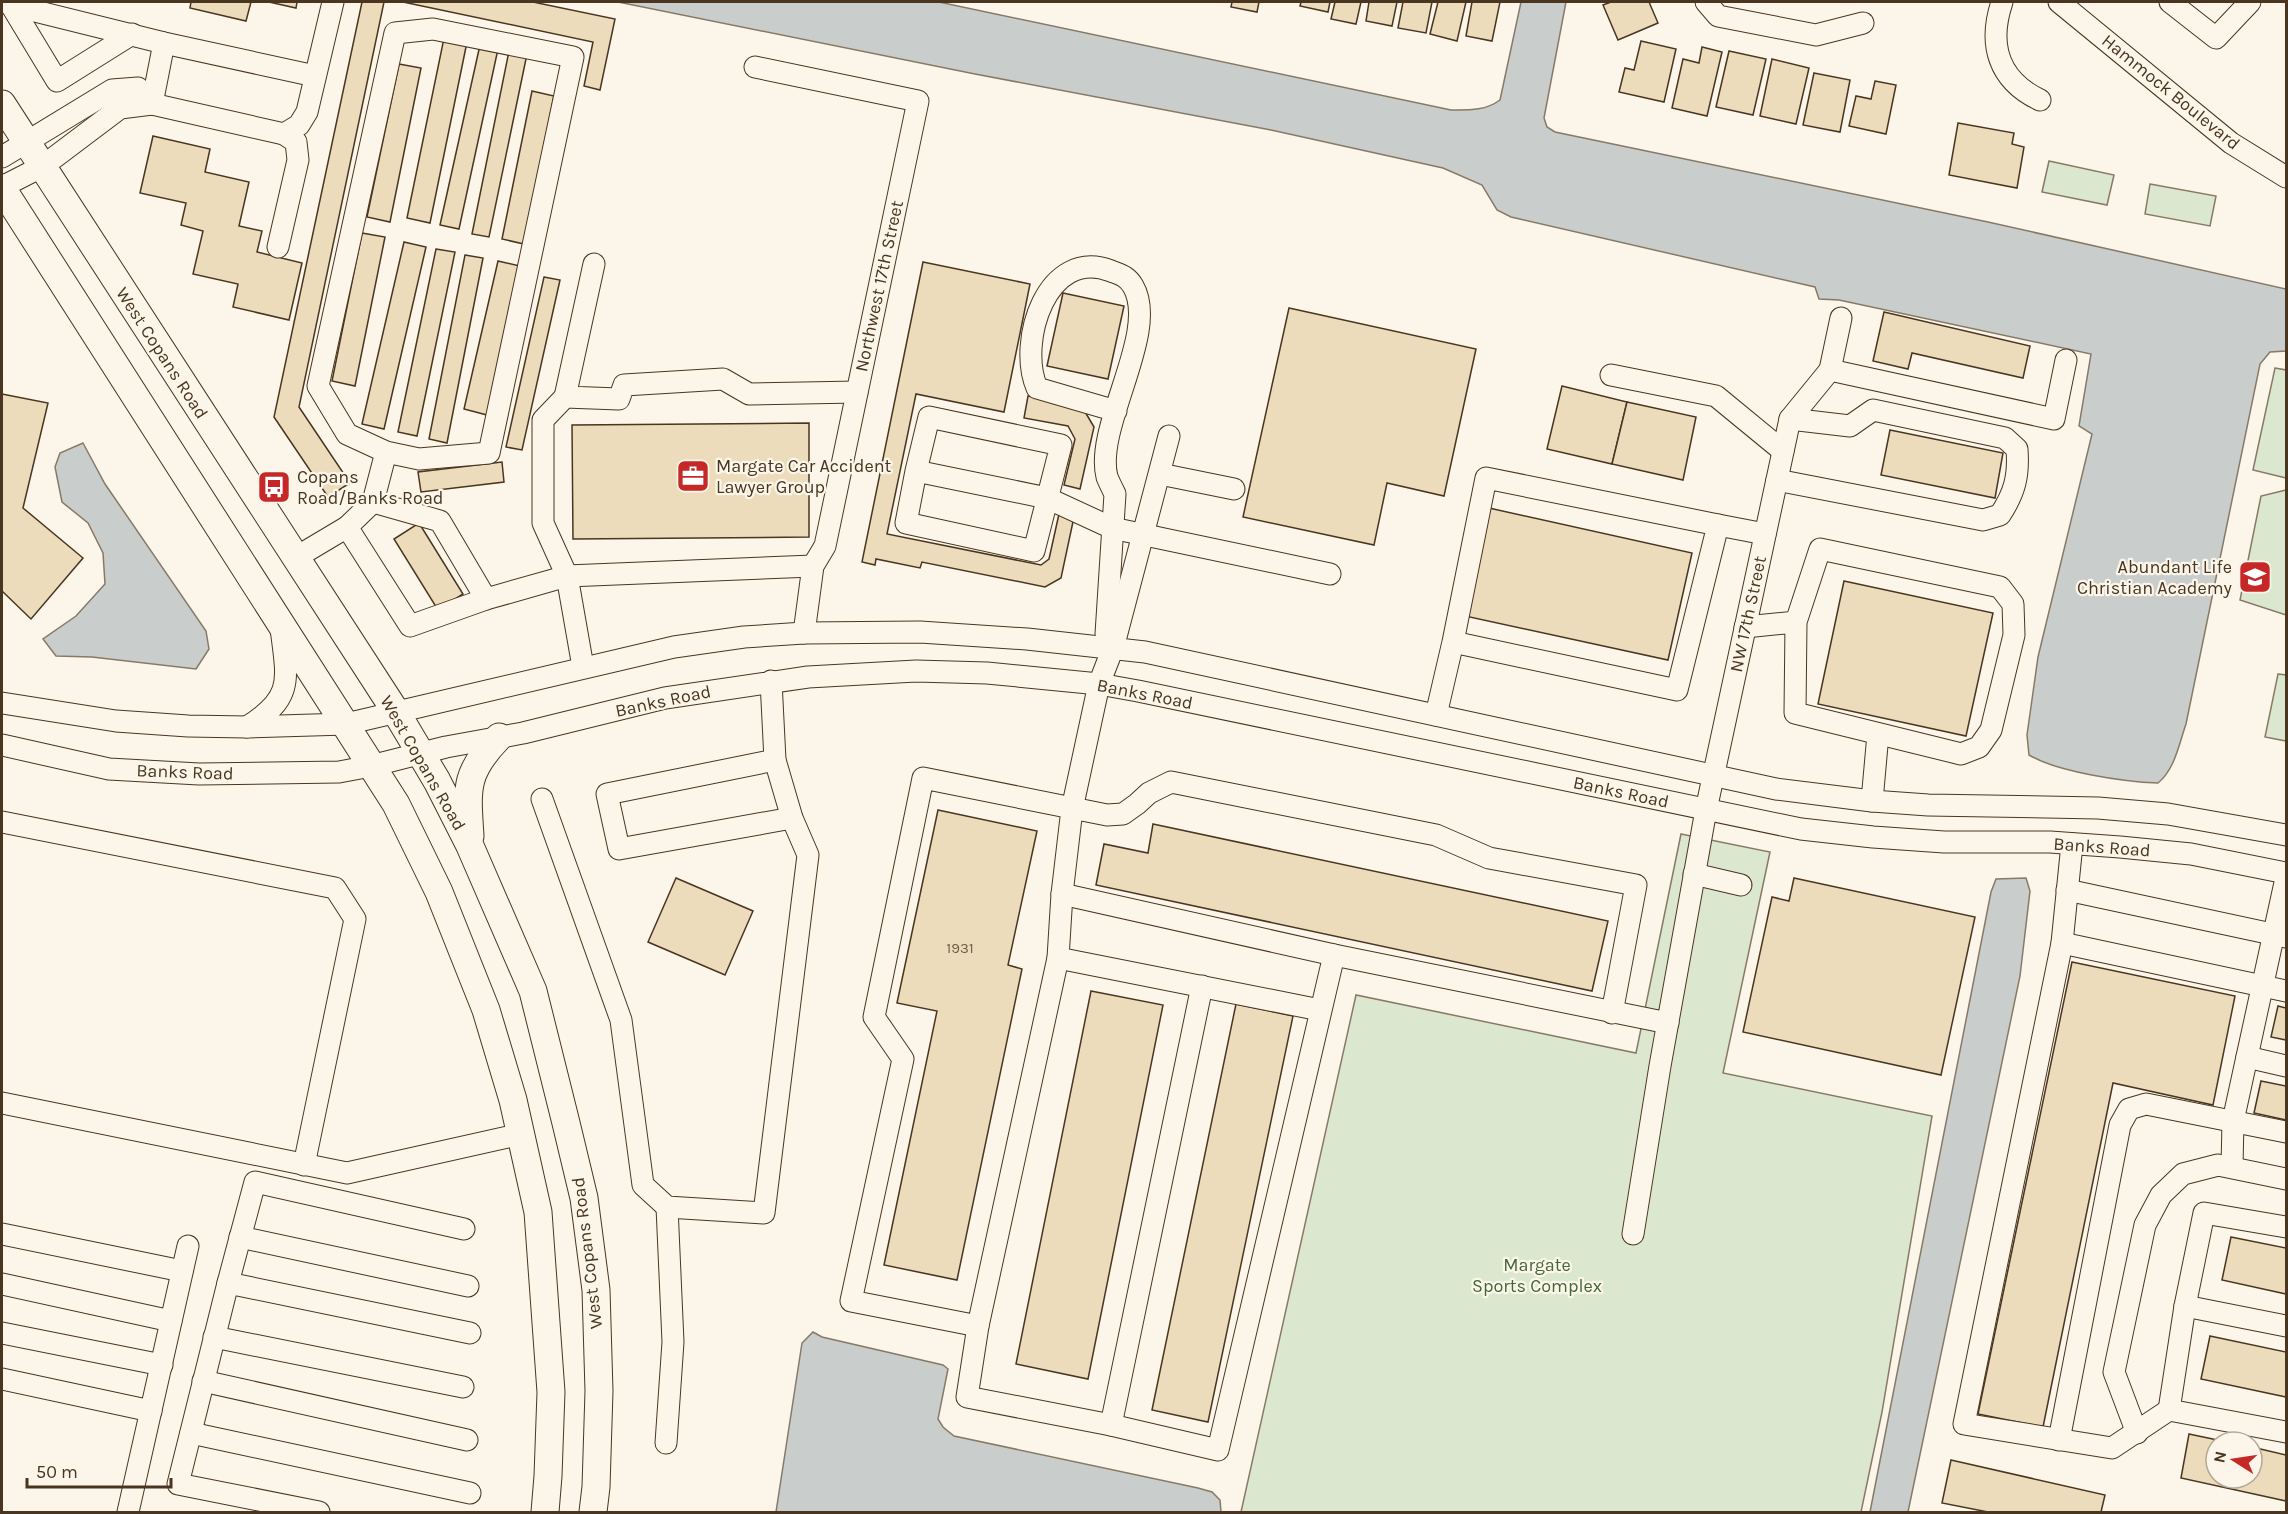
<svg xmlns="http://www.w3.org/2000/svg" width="2288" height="1514" font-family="Karla,sans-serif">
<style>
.green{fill:#dce7d0;stroke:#887966;stroke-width:1.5}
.water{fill:#c9cecd;stroke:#887966;stroke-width:1.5}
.building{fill:#ecdcbc;stroke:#4a3520;stroke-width:1.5}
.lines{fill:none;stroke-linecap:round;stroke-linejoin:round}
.minor-casing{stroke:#4a3520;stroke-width:23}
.major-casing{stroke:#4a3520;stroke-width:29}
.minor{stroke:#fbf6e9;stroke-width:21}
.major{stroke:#fbf6e9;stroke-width:27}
.labels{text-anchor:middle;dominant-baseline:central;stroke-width:4.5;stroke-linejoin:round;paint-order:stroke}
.number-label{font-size:15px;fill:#725f47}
.street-label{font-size:18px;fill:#4a3520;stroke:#fbf6e9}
.poi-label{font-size:18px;fill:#4a3520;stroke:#fbf6e9;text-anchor:start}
.park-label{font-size:18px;fill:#436837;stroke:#fbf6e9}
</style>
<rect width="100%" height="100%" fill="#fbf6e9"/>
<!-- green -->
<g class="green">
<path d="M2049 161 2114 175 2107 205 2042 192Z"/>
<path d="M2150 184 2216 196 2210 226 2145 214Z"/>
<path d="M2275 368 2286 370V478L2253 470Z"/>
<path d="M2286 490V615L2240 600 2261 496Z"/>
<path d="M2278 674 2286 675V741L2265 737Z"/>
<path d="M1681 834 1770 852 1723 1073 1932 1116 1882 1412 1861 1512H1241L1356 995 1636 1053Z"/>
</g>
<!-- water -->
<g class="water">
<path d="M618 2H939L1451 110C1469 110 1485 111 1500 100L1521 2H1566L1544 118 1547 127 1555 132 1988 222 2286 289V351L2270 352 2260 364 2186 724C2179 744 2175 769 2158 783 2125 782 2057 772 2029 755L2027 735 2038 657 2092 434 2079 426 2091 354 1839 300 1819 299 1815 287 1511 217 1497 210 1482 185 1443 168 1271 130 975 74Z"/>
<path d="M83 443 105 484 206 631 209 649 196 669 92 657 56 656 43 639 76 616 105 584 103 553 88 523 62 502 55 467 60 453Z"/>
<path d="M2026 878 2030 891 2020 976 1908 1512H1870L1991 892 1996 879Z"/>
<path d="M813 1332 822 1337 943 1365 948 1369 938 1419 943 1427 954 1436 1198 1488 1212 1492 1220 1500 1221 1512H776L802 1343Z"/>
</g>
<!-- building -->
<g class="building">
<path d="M191 2H251L246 21 190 8Z"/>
<path d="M269 2H297L296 8Z"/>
<path d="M362 2H384L299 407 350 483 328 497 274 417Z"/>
<path d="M403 2H533L615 19 600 90 584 86 593 42Z"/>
<path d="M1232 2H1259L1257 12 1231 7Z"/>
<path d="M1301 2H1330L1328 12 1300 6Z"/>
<path d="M1335 2H1361L1356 24 1331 19Z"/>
<path d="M1369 2H1397L1392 26 1366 21Z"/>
<path d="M1403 2H1432L1426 33 1398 28Z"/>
<path d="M1438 2H1466L1457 41 1430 34Z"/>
<path d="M1472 2H1500L1492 41 1466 36Z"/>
<path d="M1611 2H1649L1658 23 1618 40 1603 5Z"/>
<path d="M444 38 467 42 430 223 407 218Z"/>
<path d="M1641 41 1676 49 1664 102 1619 92 1625 68 1634 70Z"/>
<path d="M480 45 498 49 459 229 440 225Z"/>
<path d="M1702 47 1722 52 1707 116 1672 108 1683 59 1699 63Z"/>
<path d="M509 51 527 54 489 237 472 234Z"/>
<path d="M1729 51 1766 59 1753 115 1716 107Z"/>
<path d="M1772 59 1809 68 1796 124 1760 116Z"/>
<path d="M399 64 421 68 390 222 367 217Z"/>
<path d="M1814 73 1850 80 1840 132 1803 125Z"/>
<path d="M1875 81 1896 85 1886 134 1849 126 1856 96 1871 99Z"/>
<path d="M532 91 554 96 524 244 502 239Z"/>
<path d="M1958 123 2014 133 2012 144 2024 147 2017 188 1949 175Z"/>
<path d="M153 136 210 149 205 172 249 182 239 226 262 231 257 252 302 263 289 320 233 307 238 284 193 274 203 231 181 225 186 203 140 193Z"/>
<path d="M362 233 385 237 355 386 332 381Z"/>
<path d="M404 242 426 247 384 429 362 424Z"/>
<path d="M436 249 455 252 417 436 398 432Z"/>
<path d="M465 255 483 258 447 443 429 439Z"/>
<path d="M498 261 520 266 487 415 464 409Z"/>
<path d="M923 262 1030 284 1004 412 916 394 887 534 1041 565 1049 559 1059 514 1074 517 1061 578 1045 587 922 562 920 568 876 559 875 565 862 562Z"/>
<path d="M544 277 560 280 522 450 506 447Z"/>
<path d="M1063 293 1124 306 1108 379 1047 366Z"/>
<path d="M1289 308 1476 349 1444 496 1387 483 1374 545 1243 517Z"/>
<path d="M1884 312 2030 346 2023 378 1912 353 1908 369 1873 361Z"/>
<path d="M1562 386 1627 402 1612 464 1547 449Z"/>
<path d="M2 394 48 403 23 508 83 558 31 619 2 591Z"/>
<path d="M1028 396 1081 405 1094 427 1080 489 1064 485 1075 439 1068 426 1024 418Z"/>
<path d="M1627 402 1696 417 1683 480 1612 464Z"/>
<path d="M809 423V537L573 539 572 425Z"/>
<path d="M1890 430 2003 453 1995 498 1881 475Z"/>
<path d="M502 462 504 482 421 492 418 472Z"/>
<path d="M1489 508 1692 553 1668 660 1465 616Z"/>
<path d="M419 523 463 594 438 610 394 539Z"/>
<path d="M1844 581 1993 613 1966 736 1818 704Z"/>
<path d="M938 810 1037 831 1008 965 1022 969 957 1280 884 1265 937 1011 897 1003Z"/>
<path d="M1153 824 1608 921 1592 991 1096 885 1104 844 1148 853Z"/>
<path d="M676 878 753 911 725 975 648 942Z"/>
<path d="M1794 878 1975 917 1941 1075 1743 1032 1772 897 1789 901Z"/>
<path d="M2072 962 2235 996 2213 1105 2113 1083 2043 1427 1978 1414Z"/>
<path d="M1091 991 1163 1005 1088 1379 1016 1364Z"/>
<path d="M1236 1004 1293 1016 1208 1422 1152 1410Z"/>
<path d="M2278 1006 2286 1008V1040L2271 1037Z"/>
<path d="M2261 1081 2286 1086V1120L2254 1113Z"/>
<path d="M2231 1237 2286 1248V1294L2222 1280Z"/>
<path d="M2210 1336 2286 1352V1397L2201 1379Z"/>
<path d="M2189 1434 2227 1442H2216V1478H2252V1447L2286 1455V1501L2181 1478Z"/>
<path d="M1951 1460 2105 1495 2101 1512H1988L1942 1503Z"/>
</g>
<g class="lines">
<defs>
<g id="minor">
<path d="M8 2 11 5 164 43 315 76"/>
<path d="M1706 2 1718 16 1816 35 1863 23"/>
<path d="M2002 2C1988 44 1998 80 2040 100"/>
<path d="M2059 2 2231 143 2286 177"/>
<path d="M2170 2 2216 38 2250 2"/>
<path d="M11 5 57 81 132 34"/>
<path d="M755 67 918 101 825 546 813 566 804 633"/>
<path d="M152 104 164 43"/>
<path d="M284 134 299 125 307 112 333 2"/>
<path d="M2 157 112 90 138 88 152 104"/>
<path d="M2 187 43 166 120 108 152 104 284 134 296 142 298 160 278 247"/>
<path d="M594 264 565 397 619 399 624 385 723 379 749 394 857 392"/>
<path d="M1830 370 1841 318"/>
<path d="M1611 375 1716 396 1783 451"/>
<path d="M565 397 543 420V523L567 576 583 667"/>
<path d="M1169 436 1113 648 1099 684 1072 809 1062 894 1058 958 978 1326 851 1301 903 1059 874 1017 923 778 1107 815 1123 814 1137 804 1149 793 1171 782 1436 835 1489 858 1636 885 1612 1013"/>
<path d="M916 471 929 417 1061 445 1034 551 906 523 916 471 1047 498 1112 528 1330 574"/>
<path d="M1160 474 1234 489"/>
<path d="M1777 480 1983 520 2000 515C2015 492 2019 476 2017 449L2005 438 1873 410 1850 426 1790 419"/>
<path d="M373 502 440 521 486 599"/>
<path d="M1718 525 1765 534"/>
<path d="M347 527 373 502 386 452 347 434 318 386 395 33 433 29 573 57 489 453 419 459 386 452"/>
<path d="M295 558 347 527 410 626 486 599 567 576 813 566"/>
<path d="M1745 627 1796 622 1820 549 2000 587 2013 604 2014 635 1991 730 1979 747 1961 754 1795 713 1796 622"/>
<path d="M1106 634 1115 494C1112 488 1109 482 1107 477 1094 426 1160 332 1133 286 1127 276 1121 275 1111 271 1047 246 1017 342 1037 388L1116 411"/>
<path d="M2 703 116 721 188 726 247 727 346 724 674 647 744 637 804 633 920 632 1027 639 1145 652 1776 789 1872 801 1928 805 2098 808 2168 814 2286 835"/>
<path d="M1436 715 1453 642 1677 690 1718 525 1486 478 1453 642"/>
<path d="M247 727C295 697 287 679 281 628"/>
<path d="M2 745 109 769 199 774 339 772 371 766 446 747 523 733 665 698 808 677 916 671 987 673 1099 684 1138 691 1801 829 1873 837 1944 842H2050L2120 847 2191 854 2286 873"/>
<path d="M775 760 607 794 619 849 792 818"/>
<path d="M542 799 621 1020 643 1185 667 1207 764 1213 808 855 792 818 775 760 771 681"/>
<path d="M1872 801 1878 734"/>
<path d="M2 822 335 888 355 919 304 1165"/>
<path d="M1694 874 1741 885"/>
<path d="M2067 890 2286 937"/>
<path d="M2062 943 2072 844"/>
<path d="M1334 955 1668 1023"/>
<path d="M1058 958 1320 1010"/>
<path d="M2247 1057 2286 1066"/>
<path d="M2 1103 347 1173 521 1134"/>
<path d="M2232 1167 2233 1121 2286 878"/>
<path d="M2286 1227 2204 1213 2185 1306 2169 1410 2286 1432"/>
<path d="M2 1234 182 1271"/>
<path d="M1633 1234 1660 1066 1706 810 1790 419 1830 370 2054 419 2066 360"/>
<path d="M240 1237 468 1286"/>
<path d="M228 1283 255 1182 464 1229"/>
<path d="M2 1284 171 1321"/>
<path d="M2185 1306 2286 1326"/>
<path d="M978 1326 967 1397 1111 1425 1218 1450 1334 955 1062 894"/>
<path d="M2 1333 162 1365"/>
<path d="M214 1337 463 1387"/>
<path d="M2 1379 151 1411"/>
<path d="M203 1381 467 1440"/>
<path d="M2169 1410 2112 1448 1964 1424 2062 943 2286 991"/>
<path d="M1111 1425 1202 986"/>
<path d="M191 1433 470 1493"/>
<path d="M2137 1433 2114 1372 2145 1225 2161 1195 2183 1174 2218 1165 2286 1179"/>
<path d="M2059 1440 2120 1125 2129 1109 2146 1104 2286 1132"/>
<path d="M666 1443 673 1342 667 1207"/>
<path d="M128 1512 188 1246"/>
<path d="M319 1512 178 1484 228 1283 470 1333"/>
</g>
<g id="major">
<path d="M2 104 396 712 437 781 470 846 533 991 566 1123 584 1198 596 1290 599 1391 596 1487 593 1512"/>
<path d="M2 188 396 804 439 892 486 1010 513 1100 538 1212 551 1392 548 1476 545 1512"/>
<path d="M470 836C467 789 464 773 499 737"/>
</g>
</defs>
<!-- minor casing -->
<use href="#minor" class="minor-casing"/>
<!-- major casing -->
<use href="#major" class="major-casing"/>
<!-- minor -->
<use href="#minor" class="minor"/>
<!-- major -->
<use href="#major" class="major"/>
</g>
<!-- icons -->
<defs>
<symbol id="office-square" viewBox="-11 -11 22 22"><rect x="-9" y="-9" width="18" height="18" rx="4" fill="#c62828" stroke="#fbf6e9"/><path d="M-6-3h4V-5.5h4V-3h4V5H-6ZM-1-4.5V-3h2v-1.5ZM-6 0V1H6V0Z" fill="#fff"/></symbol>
<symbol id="bus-square" viewBox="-11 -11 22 22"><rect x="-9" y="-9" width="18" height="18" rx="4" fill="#c62828" stroke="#fbf6e9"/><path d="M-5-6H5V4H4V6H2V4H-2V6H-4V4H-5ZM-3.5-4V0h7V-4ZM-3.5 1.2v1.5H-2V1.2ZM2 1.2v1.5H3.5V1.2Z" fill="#fff"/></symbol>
<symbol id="school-square" viewBox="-11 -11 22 22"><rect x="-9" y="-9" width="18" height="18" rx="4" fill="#c62828" stroke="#fbf6e9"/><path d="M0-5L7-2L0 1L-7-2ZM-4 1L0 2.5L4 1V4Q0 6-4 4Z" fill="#fff"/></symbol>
</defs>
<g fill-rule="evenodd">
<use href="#office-square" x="674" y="457" width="38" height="38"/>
<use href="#bus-square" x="255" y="468" width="38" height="38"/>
<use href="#school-square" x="2236" y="558" width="38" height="38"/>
</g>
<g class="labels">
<!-- number labels -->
<g class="number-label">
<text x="960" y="948">1931</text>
</g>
<!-- street labels -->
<g class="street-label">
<text transform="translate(2171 92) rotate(39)">Hammock Boulevard</text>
<text transform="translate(879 286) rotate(-78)">Northwest 17th Street</text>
<text transform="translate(162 353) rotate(57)">West Copans Road</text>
<text transform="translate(1748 614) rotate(-78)">NW 17th Street</text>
<text transform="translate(1145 694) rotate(11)">Banks Road</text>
<text transform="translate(663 701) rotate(-12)">Banks Road</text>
<text transform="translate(423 763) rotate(60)">West Copans Road</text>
<text transform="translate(185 772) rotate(2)">Banks Road</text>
<text transform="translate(1621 792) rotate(12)">Banks Road</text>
<text transform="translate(2102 847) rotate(4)">Banks Road</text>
<text transform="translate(587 1253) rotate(-97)">West Copans Road</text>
</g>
<!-- poi labels -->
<g class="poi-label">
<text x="716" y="466">Margate Car Accident<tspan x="716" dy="21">Lawyer Group</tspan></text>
<text x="297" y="477">Copans<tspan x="297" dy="21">Road/Banks Road</tspan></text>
<text x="2232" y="567" text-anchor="end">Abundant Life<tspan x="2232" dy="21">Christian Academy</tspan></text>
</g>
<!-- park labels -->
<g class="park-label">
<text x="1537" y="1265">Margate<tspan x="1537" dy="21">Sports Complex</tspan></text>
</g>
</g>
<!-- border -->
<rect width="2288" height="1514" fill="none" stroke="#4a3520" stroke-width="6"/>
<!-- north arrow -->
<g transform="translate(2234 1460) rotate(282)"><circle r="28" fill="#fbf6e9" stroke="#b4a999" stroke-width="1.5"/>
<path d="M0-4.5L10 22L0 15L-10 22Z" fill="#c62828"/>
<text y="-9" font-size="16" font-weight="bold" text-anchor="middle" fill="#4a3520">N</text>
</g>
<!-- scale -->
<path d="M27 1478v9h144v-9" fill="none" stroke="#4a3520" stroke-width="3"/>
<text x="36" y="1478" font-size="18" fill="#4a3520" stroke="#fbf6e9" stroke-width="4.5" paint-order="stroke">50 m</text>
</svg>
